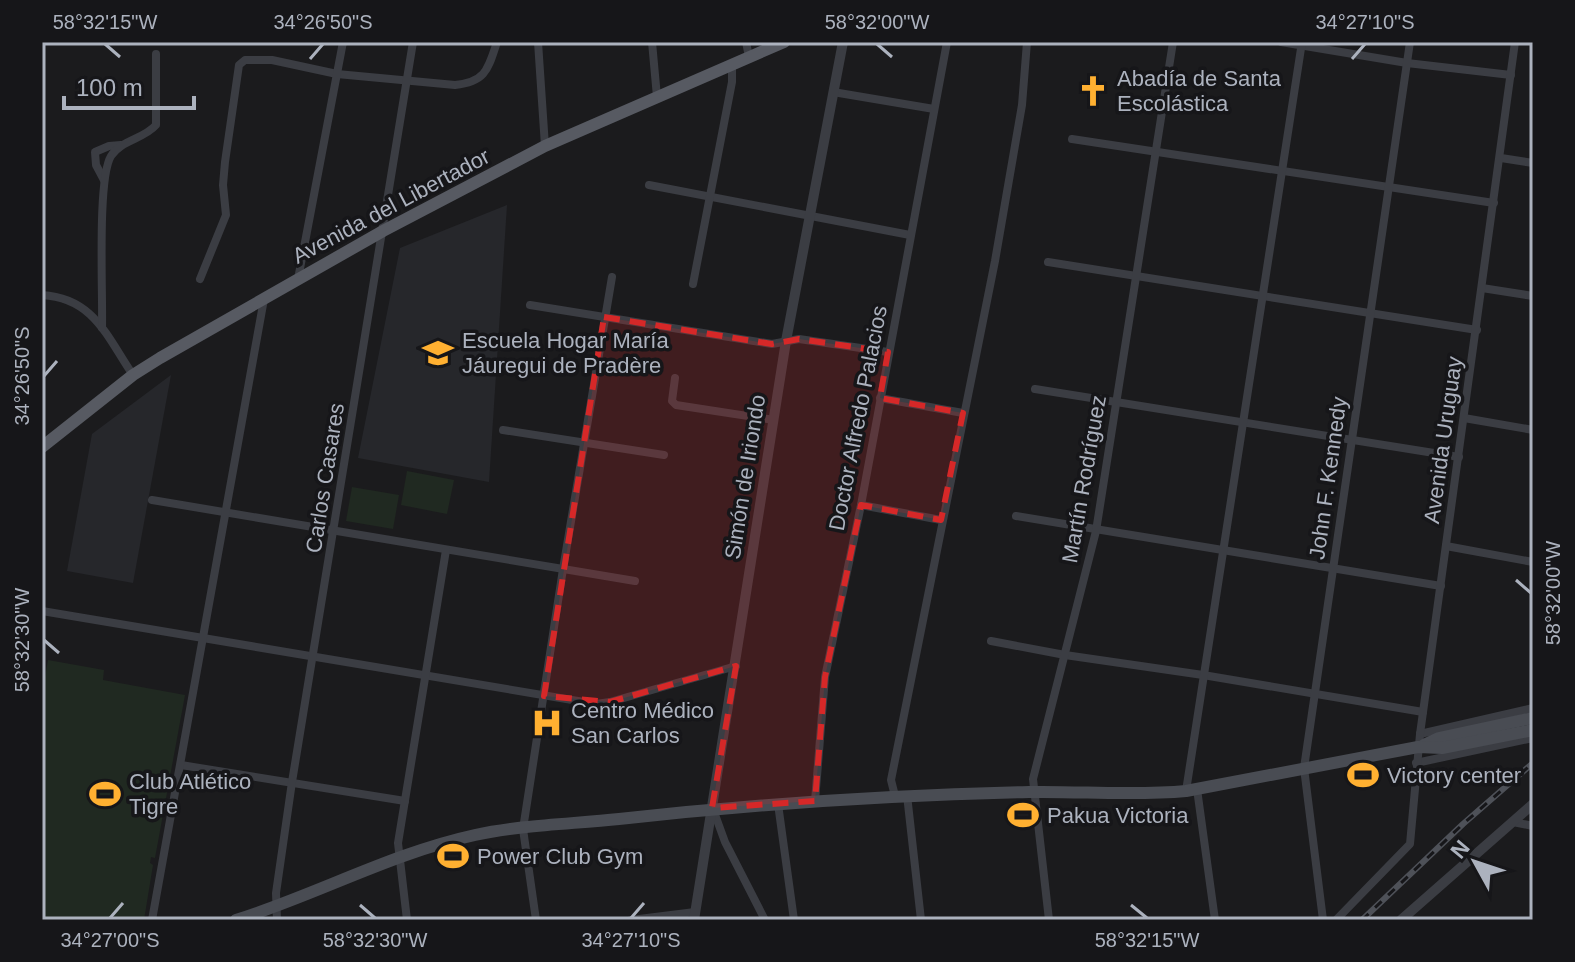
<svg xmlns="http://www.w3.org/2000/svg" width="1575" height="962" font-family="Helvetica,sans-serif">
<style>
.built{fill:#26272b}
.green{fill:#202921}
.lines{fill:none;stroke-linecap:round;stroke-linejoin:round}
.minor{stroke:#3b3d43;stroke-width:8}
.tertiary{stroke:#3b3d43;stroke-width:10}
.secondary{stroke:#494c53;stroke-width:12}
.primary{stroke:#575a62;stroke-width:12}
.rail-casing{stroke:#4e5158;stroke-width:6}
.rail{stroke:#161619;stroke-width:3;stroke-dasharray:9;stroke-linecap:butt}
.marked{fill:#d62828;fill-opacity:0.2;stroke:#d62828;stroke-width:6;stroke-dasharray:16 10;stroke-linejoin:round}
.ticks{fill:none;stroke:#acb2be;stroke-width:3}
.labels{text-anchor:middle;dominant-baseline:central;stroke-width:7;stroke-linejoin:round;paint-order:stroke}
.poi-label{font-size:22px;fill:#acb2be;stroke:#161619;text-anchor:start}
.street-label{font-size:22px;fill:#acb2be;stroke:#161619}
.neatline{fill:none;stroke:#acb2be;stroke-width:3}
.ticks-label{font-size:20px;text-anchor:middle;fill:#acb2be}
</style>
<rect width="100%" height="100%" fill="#1b1b1d"/>
<!-- built -->
<g class="built">
<path d="M507 205 489 482 358 458 400 248Z"/>
<path d="M171 375 133 583 67 571 92 434Z"/>
</g>
<!-- green -->
<g class="green">
<path d="M407 471 454 480 447 514 401 505Z"/>
<path d="M352 487 399 495 393 529 346 521Z"/>
<path d="M48 660 104 670 103 680 185 695 155 858 151 857 150 863 153 865 144 920H42V693Z"/>
</g>
<g class="lines">
<!-- minor -->
<g class="minor">
<path d="M538 42 545 146"/>
<path d="M652 42 657 97"/>
<path d="M746 42 749 57"/>
<path d="M1281 42 1407 63 1511 75"/>
<path d="M833 92 934 109"/>
<path d="M1072 139 1494 203"/>
<path d="M1501 158 1533 163"/>
<path d="M104 180 96 165 95 152 109 146 121 145"/>
<path d="M649 185 910 235"/>
<path d="M1048 262 1477 330"/>
<path d="M200 279 226 215 223 185 225 162 239 65 245 60H272L337 74 455 85C486 82 488 69 497 42"/>
<path d="M298 279 343 42"/>
<path d="M693 284 732 82V65"/>
<path d="M1482 288 1533 296"/>
<path d="M42 295C94 298 107 337 133 375"/>
<path d="M530 305 772 344 799 339 888 352"/>
<path d="M102 328C103 294 97 179 111 156 121 140 144 139 156 125V54"/>
<path d="M675 378 672 401 676 405 774 420"/>
<path d="M1035 389 1459 457"/>
<path d="M880 398 963 413"/>
<path d="M1464 418 1533 430"/>
<path d="M503 430 664 455"/>
<path d="M152 500 635 581"/>
<path d="M861 505 941 520"/>
<path d="M1016 516 1441 586"/>
<path d="M1446 546 1533 562"/>
<path d="M42 611 596 704 610 702 736 666"/>
<path d="M991 641 1065 655 1203 675 1423 712"/>
<path d="M1420 734 1533 708"/>
<path d="M1416 763 1533 738"/>
<path d="M181 765 405 801"/>
<path d="M1197 789 1215 920"/>
<path d="M1186 791 1302 42"/>
<path d="M907 795 921 920"/>
<path d="M895 796 891 780 995 261 1022 105 1027 42"/>
<path d="M815 801 825 677 861 505 947 42"/>
<path d="M778 804 794 920"/>
<path d="M713 809 725 842 765 920"/>
<path d="M1513 822 1533 826"/>
<path d="M152 920 264 299"/>
<path d="M277 920 276 893 292 782 413 42"/>
<path d="M407 920 398 843 446 550"/>
<path d="M536 920 523 829 563 569 612 277"/>
<path d="M631 920 695 912"/>
<path d="M1049 920 1033 779 1096 531 1173 42"/>
<path d="M1323 920 1304 768 1410 42"/>
<path d="M1336 920 1410 844 1420 734 1515 42"/>
</g>
<!-- tertiary -->
<g class="tertiary">
<path d="M694 920 786 341 843 42"/>
<path d="M1401 920 1533 804"/>
</g>
<!-- secondary -->
<g class="secondary">
<path d="M1424 745 1439 738 1533 718"/>
<path d="M236 920C316 895 392 853 475 835 521 825 571 824 619 819 755 804 892 795 1029 792 1081 791 1133 796 1186 791L1418 747 1442 748 1533 730"/>
</g>
<!-- primary -->
<path class="primary" d="M42 447 133 375 160 358 383 231 545 146 784 42"/>
<defs>
<path id="rail" d="M1362 920 1463 824 1533 763"/>
</defs>
<!-- rail casing -->
<use href="#rail" class="rail-casing"/>
<!-- rail -->
<use href="#rail" class="rail"/>
</g>
<!-- marked area -->
<path class="marked" d="M604 317 772 344 799 339 888 352 880 398 963 413 941 520 861 505 825 677 815 801 712 808 736 666 610 702 544 696Z"/>
<!-- ticks -->
<path class="ticks" d="M105 44 120 57M877 44 892 57M310 59 323 44M1352 59 1365 44M44 376 57 361M1516 580 1531 593M44 640 59 653M360 905 375 918M1131 905 1147 918M110 918 123 903M631 918 644 903"/>
<!-- icons -->
<defs>
<symbol id="church-bare" viewBox="-9 -9 18 18"><path d="M-1.2-6h2.4v3.5h3.3v2.4h-3.3V6h-2.4V-.1h-3.3v-2.4h3.3Z" fill="#ffb031" stroke="#161619" stroke-width="2.5" paint-order="stroke"/></symbol>
<symbol id="school-bare" viewBox="-9 -9 18 18"><path d="M0-5L7-2L0 1L-7-2ZM-4 1L0 2.5L4 1V4Q0 6-4 4Z" fill="#ffb031" stroke="#161619" stroke-width="2.5" paint-order="stroke"/></symbol>
<symbol id="hospital-bare" viewBox="-9 -9 18 18"><path d="M-5-5h3v3.5h4V-5h3V5h-3V1.5h-4V5h-3Z" fill="#ffb031" stroke="#161619" stroke-width="2.5" paint-order="stroke"/></symbol>
<symbol id="stadium-bare" viewBox="-9 -9 18 18"><path d="M0-5a6.5 5 0 1 0 0 10a6.5 5 0 1 0 0-10ZM-3.5-1.8h7v3.6h-7Z" fill="#ffb031" stroke="#161619" stroke-width="2.5" paint-order="stroke"/></symbol>
</defs>
<g fill-rule="evenodd">
<use href="#church-bare" x="1071" y="69" width="44" height="44"/>
<use href="#school-bare" x="416" y="331" width="44" height="44"/>
<use href="#hospital-bare" x="525" y="701" width="44" height="44"/>
<use href="#stadium-bare" x="1341" y="753" width="44" height="44"/>
<use href="#stadium-bare" x="83" y="772" width="44" height="44"/>
<use href="#stadium-bare" x="1001" y="793" width="44" height="44"/>
<use href="#stadium-bare" x="431" y="834" width="44" height="44"/>
</g>
<g class="labels">
<!-- poi labels -->
<g class="poi-label">
<text x="1117" y="78">Abadía de Santa<tspan x="1117" dy="25">Escolástica</tspan></text>
<text x="462" y="340">Escuela Hogar María<tspan x="462" dy="25">Jáuregui de Pradère</tspan></text>
<text x="571" y="710">Centro Médico<tspan x="571" dy="25">San Carlos</tspan></text>
<text x="1387" y="775">Victory center</text>
<text x="129" y="781">Club Atlético<tspan x="129" dy="25">Tigre</tspan></text>
<text x="1047" y="815">Pakua Victoria</text>
<text x="477" y="856">Power Club Gym</text>
</g>
<!-- street labels -->
<g class="street-label">
<text transform="translate(391 206) rotate(-28)">Avenida del Libertador</text>
<text transform="translate(858 418) rotate(-79)">Doctor Alfredo Palacios</text>
<text transform="translate(1443 440) rotate(-82)">Avenida Uruguay</text>
<text transform="translate(745 477) rotate(-81)">Simón de Iriondo</text>
<text transform="translate(325 478) rotate(-81)">Carlos Casares</text>
<text transform="translate(1328 478) rotate(-82)">John F. Kennedy</text>
<text transform="translate(1084 479) rotate(-80)">Martín Rodríguez</text>
</g>
</g>
<!-- border -->
<rect width="1575" height="962" fill="none" stroke="#161619" stroke-width="88"/>
<!-- north arrow -->
<g transform="translate(1475 862) rotate(310)" stroke="#161619" stroke-width="6" paint-order="stroke">
<path d="M0-6L14 30L0 20L-14 30Z" fill="#acb2be"/>
<text y="-12" font-size="22" font-weight="bold" text-anchor="middle" fill="#acb2be">N</text>
</g>
<!-- scale -->
<path d="M64 96v12h130v-12" fill="none" stroke="#acb2be" stroke-width="4"/>
<text x="76" y="96" font-size="24" fill="#acb2be" stroke="#161619" stroke-width="6" paint-order="stroke">100 m</text>
<rect x="44" y="44" width="1487" height="874" class="neatline"/>
<g class="ticks-label">
<text x="105" y="29">58°32'15"W</text>
<text x="323" y="29">34°26'50"S</text>
<text x="877" y="29">58°32'00"W</text>
<text x="1365" y="29">34°27'10"S</text>
<text transform="translate(22 376) rotate(-90)" y="7">34°26'50"S</text>
<text transform="translate(1553 593) rotate(-90)" y="7">58°32'00"W</text>
<text transform="translate(22 640) rotate(-90)" y="7">58°32'30"W</text>
<text x="110" y="947">34°27'00"S</text>
<text x="375" y="947">58°32'30"W</text>
<text x="631" y="947">34°27'10"S</text>
<text x="1147" y="947">58°32'15"W</text>
</g>
</svg>
